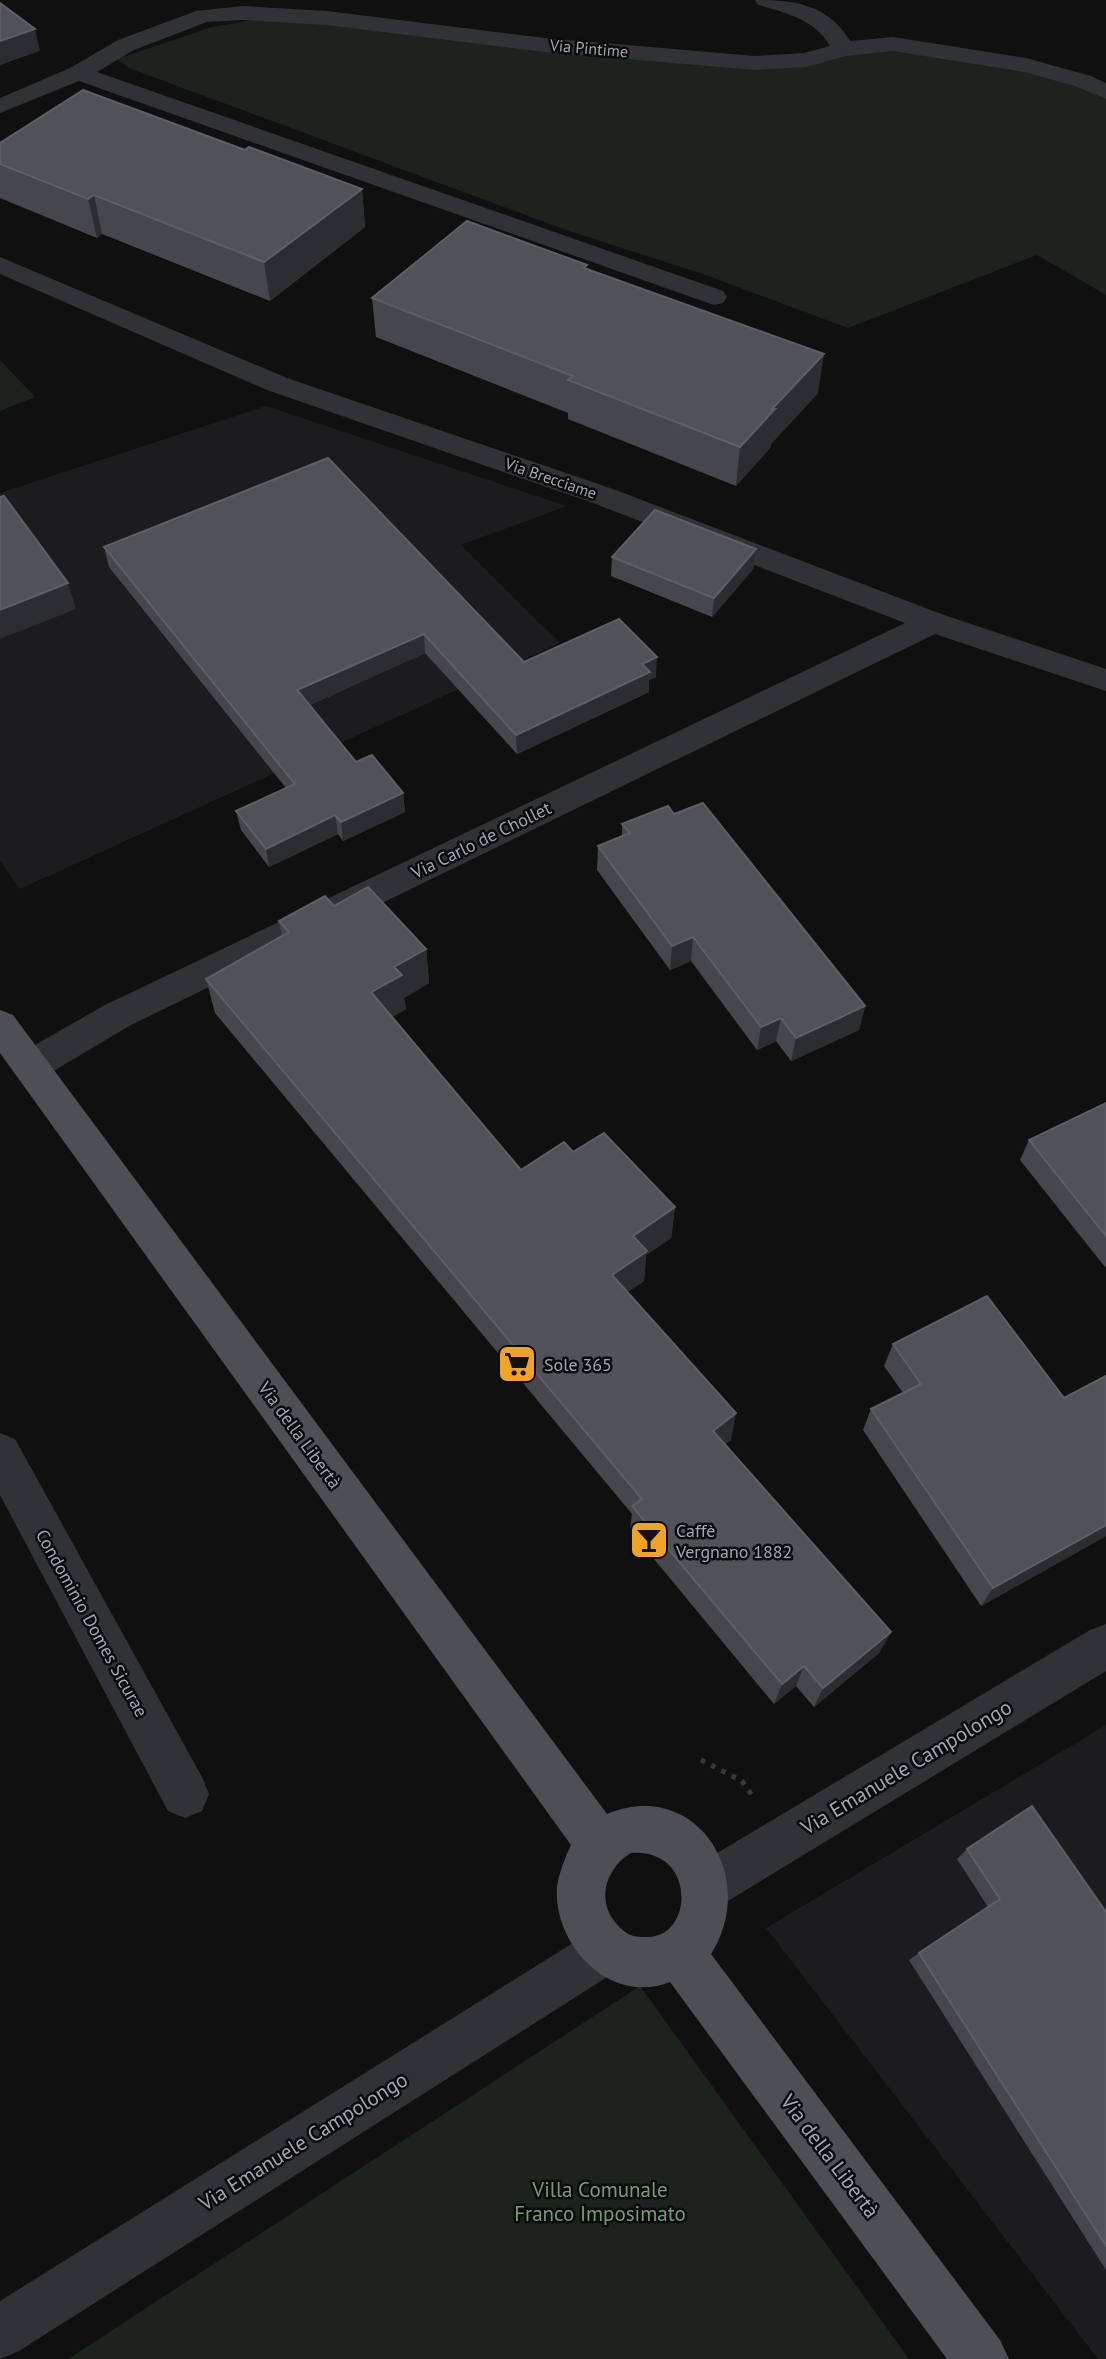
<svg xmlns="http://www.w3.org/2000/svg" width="1106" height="2359" font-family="'PT Sans',sans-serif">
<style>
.built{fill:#1c1c1e}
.green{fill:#1c231d}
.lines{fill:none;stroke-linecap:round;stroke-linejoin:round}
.path{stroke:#37393d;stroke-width:5;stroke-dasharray:4.5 7;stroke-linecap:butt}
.minor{fill:#313236;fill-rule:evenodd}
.major{fill:#4d4f55;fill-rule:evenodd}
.wall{fill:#46474c}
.shaded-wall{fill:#2c2d30}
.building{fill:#505257;stroke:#5c5f65;stroke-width:2}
.labels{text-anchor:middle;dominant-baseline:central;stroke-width:5;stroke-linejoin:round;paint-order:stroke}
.far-street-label{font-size:16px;fill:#a1a7b2;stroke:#0b0b0c}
.street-label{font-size:18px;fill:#a1a7b2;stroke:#0b0b0c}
.poi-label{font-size:18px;fill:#a1a7b2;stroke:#0b0b0c;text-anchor:start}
.near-street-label{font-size:21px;fill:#a1a7b2;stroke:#0b0b0c}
.near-park-label{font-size:21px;fill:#779d77;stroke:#0b0b0c}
</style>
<rect width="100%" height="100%" fill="#101011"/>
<!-- built -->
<g class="built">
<path d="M266 406 567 506 461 545 560 643 20 889 0 860V493Z"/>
<path d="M1106 1725V2359H1098L766 1928Z"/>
</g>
<!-- green -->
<g class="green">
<path d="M264 18 758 68 886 50 951 58 1060 79 1106 99V295L1037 255 848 328 706 275 569 231 129 68 117 59 212 27Z"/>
<path d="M0 360 35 397 0 411Z"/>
<path d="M640 1986 909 2359H68Z"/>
</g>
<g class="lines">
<!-- path -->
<path class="path" d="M701 1760 742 1781 753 1797"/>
<!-- minor -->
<g class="minor">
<path d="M755 0C794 0 828 4 850 41L893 37 1026 58 1091 76 1106 83V99L1075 86 1024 72 893 51 845 56 806 67 755 70 545 52 327 25 243 20 207 22 134 50 97 72 723 291 727 297 723 303 714 305 79 81 0 113V98L70 68 118 40 196 11 243 6 327 11 545 38 755 56 804 53 830 46C816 20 784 12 758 5Z"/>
<path d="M0 257 287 378 613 489 944 615 1106 669V691L935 634 131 1025 45 1076 32 1080 19 1076 14 1065 19 1054 105 1005 905 623 593 503 267 390 0 274Z"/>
<path d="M0 1433 15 1439 202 1777 209 1794 202 1811 185 1818 168 1811 0 1495Z"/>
<path d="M1106 1624V1671L723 1904 706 1911 689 1904 682 1887 689 1870 1090 1630Z"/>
<path d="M606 1925 623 1933 631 1950 623 1967 19 2351 0 2359V2301L589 1933Z"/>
</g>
<!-- major -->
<path class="major" d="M0 1010 13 1015 607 1814C696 1777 760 1877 711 1954L1000 2340 1009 2359H947L670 1982C610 2006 553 1945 557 1887 559 1873 565 1858 571 1845L0 1053ZM631 1853C697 1848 694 1938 647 1937 631 1937 626 1935 615 1922 596 1899 607 1867 631 1853Z"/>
</g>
<!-- wall -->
<g class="wall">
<path d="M0 143 245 150 362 189 365 227 270 301 102 234 97 238 0 198Z"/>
<path d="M587 268 818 393 771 444 770 448 736 486 568 419V413L376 337 372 298Z"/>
<path d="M328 458 524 662 656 677 649 680V692L517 754 425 653 310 705 356 762 403 793 405 812 343 841 338 834 269 867 241 830 236 811 286 788 109 567 104 547Z"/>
<path d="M612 557 754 568 712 617 611 576Z"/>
<path d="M674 814 865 1006 859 1030 791 1061 776 1041 757 1050 691 961 670 970 597 870 598 846 622 836V824Z"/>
<path d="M334 906 426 949 429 983 404 998 406 1009 392 1017 521 1170 573 1152 675 1207 671 1238 646 1255 644 1281 627 1292 731 1440 725 1444 891 1632 879 1653 814 1707 796 1686 774 1704 630 1530 632 1514 215 1013 206 979 282 936 279 921Z"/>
<path d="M1106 1103V1266L1105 1267 1020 1160 1029 1140Z"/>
<path d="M893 1344 1106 1536 981 1606 863 1430 871 1409 903 1393 884 1366Z"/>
<path d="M967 1849 1106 1912V2270L909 1960 919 1953 988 1907 957 1859Z"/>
</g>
<!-- shaded-wall -->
<g class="shaded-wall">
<path d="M35 29 40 51 0 65V41Z"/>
<path d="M362 189 365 227 270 301 264 262Z"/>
<path d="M94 195 102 234 97 238 88 199Z"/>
<path d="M824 354 818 393 771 444 770 448 736 486 740 447 772 409Z"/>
<path d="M756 549 754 568 712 617 714 598Z"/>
<path d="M68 583 76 609 0 639V610Z"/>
<path d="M424 634 425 653 301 709 297 690Z"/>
<path d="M657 657 656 677 649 680V692L517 754 516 735 642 664Z"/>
<path d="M403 793 405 812 343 841 341 822Z"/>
<path d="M335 815 338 834 269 867 266 849Z"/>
<path d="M693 937 691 961 670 970 672 946Z"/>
<path d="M426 949 429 983 404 998 406 1009 375 1026 371 992 394 967Z"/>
<path d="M865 1006 859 1030 791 1061 796 1038Z"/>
<path d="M781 1018 776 1041 757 1050 761 1027Z"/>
<path d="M675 1207 671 1238 646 1255 644 1281 610 1304 612 1275 633 1236Z"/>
<path d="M736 1413 731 1440 708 1457 713 1431Z"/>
<path d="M1106 1525V1536L981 1606 993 1588Z"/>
<path d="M891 1632 879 1653 814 1707 823 1688Z"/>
<path d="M804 1666 796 1686 774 1704 782 1684Z"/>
</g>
<!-- building -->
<g class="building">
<path d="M0 3 35 29 0 41Z"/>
<path d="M83 90 245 150 249 147 362 189 264 262 94 195 88 199 0 164V143Z"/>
<path d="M467 221 587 265 584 268 824 354 772 409H775L740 447 568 380 573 376 372 298Z"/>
<path d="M328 458 524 662 619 619 657 657 642 664 650 672 516 735 424 634 297 690 356 762 372 755 403 793 341 822 335 815 266 849 236 811 295 784 104 547Z"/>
<path d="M4 496 68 583 0 610V497Z"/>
<path d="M655 510 756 549 714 598 612 557Z"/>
<path d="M703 803 865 1006 796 1038 781 1018 761 1027 693 937 672 946 598 846 630 833 622 824 668 806 674 814Z"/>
<path d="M368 887 426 949 394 967 402 975 371 992 521 1170 564 1142 573 1152 604 1133 675 1207 633 1236 647 1251 612 1275 736 1413 713 1431 891 1632 823 1688 804 1666 782 1684 632 1506 642 1499 206 979 289 932 279 921 325 896 334 906Z"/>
<path d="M1106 1103V1236L1029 1140Z"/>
<path d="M987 1296 1064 1398 1106 1376V1525L993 1588 871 1409 921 1384 893 1344Z"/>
<path d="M1032 1806 1106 1912V2246L919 1953 1000 1899 967 1849Z"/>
</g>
<!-- icons -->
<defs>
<symbol id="supermarket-square" viewBox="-11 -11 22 22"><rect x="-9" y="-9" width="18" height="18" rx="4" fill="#f1a228" stroke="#0b0b0c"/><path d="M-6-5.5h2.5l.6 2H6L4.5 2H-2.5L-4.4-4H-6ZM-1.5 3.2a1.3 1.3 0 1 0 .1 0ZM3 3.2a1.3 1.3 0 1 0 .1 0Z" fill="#111"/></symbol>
<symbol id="bar-square" viewBox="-11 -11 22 22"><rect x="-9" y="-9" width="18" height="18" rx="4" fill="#f1a228" stroke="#0b0b0c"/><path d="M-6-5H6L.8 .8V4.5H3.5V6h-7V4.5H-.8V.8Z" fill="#111"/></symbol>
</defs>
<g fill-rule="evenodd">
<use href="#supermarket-square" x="495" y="1342" width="44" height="44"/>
<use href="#bar-square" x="627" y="1518" width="44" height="44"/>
</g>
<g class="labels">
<!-- far-street labels -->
<g class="far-street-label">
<text transform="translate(589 48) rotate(5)">Via Pintime</text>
<text transform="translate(551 478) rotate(19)">Via Brecciame</text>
</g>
<!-- street labels -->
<g class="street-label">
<text transform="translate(481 840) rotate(-26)">Via Carlo de Chollet</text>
<text transform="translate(300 1435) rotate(54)">Via della Libertà</text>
<text transform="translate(92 1623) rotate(61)">Condominio Domes Sicurae</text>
</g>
<!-- poi labels -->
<g class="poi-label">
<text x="544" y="1364">Sole 365</text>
<text x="676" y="1530">Caffè<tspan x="676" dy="21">Vergnano 1882</tspan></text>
</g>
<!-- near-street labels -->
<g class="near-street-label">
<text transform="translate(906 1767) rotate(-31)">Via Emanuele Campolongo</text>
<text transform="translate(303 2141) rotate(-32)">Via Emanuele Campolongo</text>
<text transform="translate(830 2156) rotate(53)">Via della Libertà</text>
</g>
<!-- near-park labels -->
<g class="near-park-label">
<text x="600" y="2189">Villa Comunale<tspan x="600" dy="24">Franco Imposimato</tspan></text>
</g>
</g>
</svg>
